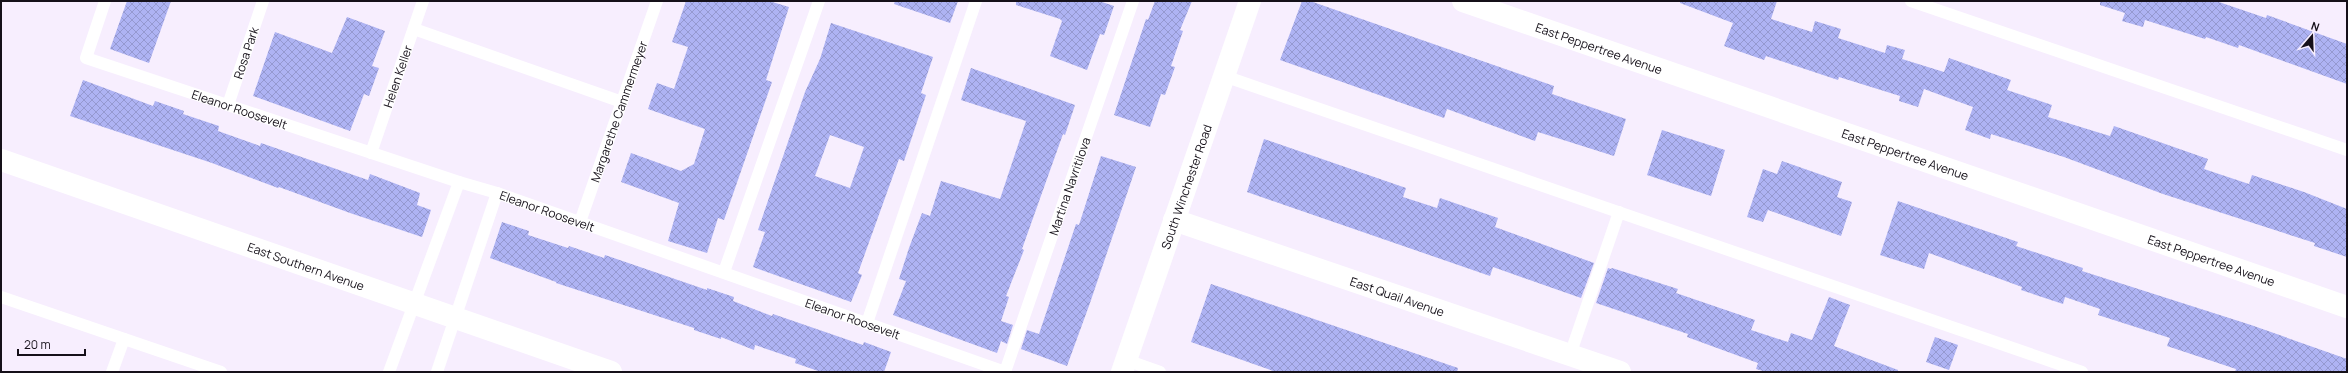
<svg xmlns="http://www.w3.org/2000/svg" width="2348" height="373" font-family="Manrope,sans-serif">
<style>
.building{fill:url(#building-cross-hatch);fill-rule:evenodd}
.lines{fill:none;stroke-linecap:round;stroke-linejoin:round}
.service{stroke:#fff;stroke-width:12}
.minor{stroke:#fff;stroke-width:22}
.secondary{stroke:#fff;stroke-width:22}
.labels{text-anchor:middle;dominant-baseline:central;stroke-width:4;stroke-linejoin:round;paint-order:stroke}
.street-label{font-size:12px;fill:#151019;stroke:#f7eefe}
</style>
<defs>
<pattern id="building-cross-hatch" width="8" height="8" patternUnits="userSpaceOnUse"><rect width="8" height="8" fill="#aeb3f3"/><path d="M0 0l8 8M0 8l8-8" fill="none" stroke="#9599d0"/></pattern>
</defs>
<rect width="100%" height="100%" fill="#f7eefe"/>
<!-- building -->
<g class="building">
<path d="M127 1H171L149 63 110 49Z"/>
<path d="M686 1H769L789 7 766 80 772 82 724 220 718 218 707 253 668 241 679 203 621 182 631 153 681 171 694 164 705 129 648 109 657 83 674 89 688 47 672 42Z"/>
<path d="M895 1H958L950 23 894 4Z"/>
<path d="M1016 1H1099L1114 6 1104 35 1100 34 1087 70 1050 56 1062 21 1060 19 1016 5Z"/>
<path d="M1155 1H1192L1180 30 1183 31 1171 66 1175 67 1165 95 1161 94 1150 127 1114 115 1146 19 1148 20Z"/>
<path d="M1302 1H1310L1554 86 1552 94 1626 119 1614 156 1538 132 1535 141 1447 109 1444 118 1280 60Z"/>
<path d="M1680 1H1777L1771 19 1812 32 1815 21 1841 29 1838 38 1885 53 1887 45 1905 50 1902 59 1944 72 1949 58 2011 80 2007 90 2052 105 2048 117 2110 136 2114 126 2208 159 2204 169 2249 184 2252 175 2304 192 2347 209V257L2314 246 2315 243 2163 194 2064 157 1991 134 1990 139 1965 130 1973 107 1924 89 1918 107 1899 101 1900 96 1839 77 1838 80 1766 56 1764 60 1724 46 1733 23 1680 3Z"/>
<path d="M2100 1H2216L2266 18 2267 15 2347 44V84L2239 45 2238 48 2206 37 2205 39 2145 20 2143 27 2122 21 2125 13 2100 5Z"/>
<path d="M347 17 385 31 372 66 379 68 369 96 364 94 350 131 253 96 275 32 332 53Z"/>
<path d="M831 23 933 57 921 93 926 95 904 161 899 159 858 273 862 275 851 302 753 267 765 232 758 230 805 92 820 59ZM830 135 864 147 850 188 815 176Z"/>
<path d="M971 68 1075 105 1065 135 1063 134 1022 249 1024 250 1006 296 1009 297 1001 321 1013 325 1007 344 1001 341 997 353 893 315 906 281 899 279 909 248 922 213 930 216 941 181 1000 199 1026 121 961 100Z"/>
<path d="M83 80 153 106 155 101 184 111 183 114 219 126 218 131 260 146 261 143 368 180 370 174 420 193 417 205 431 210 422 237 350 213 279 187 278 188 212 163 70 116Z"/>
<path d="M1662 130 1725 150 1711 196 1647 175Z"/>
<path d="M1264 139 1406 188 1403 197 1437 208 1440 198 1498 218 1495 227 1594 263 1581 298 1493 267 1490 276 1247 192Z"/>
<path d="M1101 156 1136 167 1090 303 1067 366 1021 349 1027 330 1039 334 1076 224 1079 225Z"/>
<path d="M1782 161 1842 182 1837 197 1852 202 1841 236 1768 210 1763 222 1747 217 1763 169 1777 174Z"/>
<path d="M1898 201 2018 242 2016 246 2083 268 2082 271 2251 325 2347 359V372H2235L2236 369 2167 346 2170 338 2098 315 2100 309 2065 297 2063 304 2021 290 2022 287 1929 253 1924 269 1880 255Z"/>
<path d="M502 222 529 231 528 235 568 248 569 246 604 258 605 255 707 290V288L734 297 733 301 772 316 773 314 863 345 864 342 891 352 884 372H821L795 363 796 359 755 345 754 350 721 337V339L694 330V328L556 283V282L490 258Z"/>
<path d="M1608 268 1611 269 1612 268 1678 289 1676 293 1755 320 1751 330 1788 342 1791 333 1812 340 1829 297 1850 305 1834 346 1898 370V372H1766L1756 369 1758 363 1687 337 1688 334 1596 303Z"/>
<path d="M1211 284 1458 368 1457 372H1276L1191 342Z"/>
<path d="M1935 337 1958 345 1949 370 1926 362Z"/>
</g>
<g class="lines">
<!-- service -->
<g class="service">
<path id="s1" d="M105 1 86 58 459 182 497 193 1005 372 1133 1"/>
<path d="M1911 1 2347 150"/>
<path d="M414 29 622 102"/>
<path d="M1224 76 2082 372"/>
<path id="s2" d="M228 105 263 1"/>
<path id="s3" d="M371 153 423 1"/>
<path id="s4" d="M580 222 657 1"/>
<path d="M724 272 819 1"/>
<path d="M1 297 221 372"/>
<path d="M867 323 976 1"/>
<path d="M1570 355 1619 212"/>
<path d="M1126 360 1160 372"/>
<path d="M112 372 124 339"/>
<path d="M389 372 459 182"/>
<path d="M437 372 497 193"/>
</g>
<!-- minor -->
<g class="minor">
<path id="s5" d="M1463 1 2347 307"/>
<path id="s6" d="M1174 220 1620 372"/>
<path id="s7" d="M1122 372 1250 1"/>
</g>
<!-- secondary -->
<path class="secondary" id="s8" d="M1 160 611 372"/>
</g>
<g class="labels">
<!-- street labels -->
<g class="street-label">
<text stroke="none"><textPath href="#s5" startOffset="144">East Peppertree Avenue</textPath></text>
<text stroke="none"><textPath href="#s2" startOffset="55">Rosa Park</textPath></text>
<text stroke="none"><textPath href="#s3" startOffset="81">Helen Keller</textPath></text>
<text stroke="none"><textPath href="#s1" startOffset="222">Eleanor Roosevelt</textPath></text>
<text stroke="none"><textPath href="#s4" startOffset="117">Margarethe Cammermeyer</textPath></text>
<text stroke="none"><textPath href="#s5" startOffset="468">East Peppertree Avenue</textPath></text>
<text stroke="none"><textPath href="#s1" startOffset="1228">Martina Navritilova</textPath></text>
<text stroke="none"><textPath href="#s7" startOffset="196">South Winchester Road</textPath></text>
<text stroke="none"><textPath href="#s1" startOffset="546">Eleanor Roosevelt</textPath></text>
<text stroke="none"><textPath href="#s5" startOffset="792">East Peppertree Avenue</textPath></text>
<text stroke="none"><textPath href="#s8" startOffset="323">East Southern Avenue</textPath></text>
<text stroke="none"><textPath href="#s6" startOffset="236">East Quail Avenue</textPath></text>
<text stroke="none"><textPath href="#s1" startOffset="870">Eleanor Roosevelt</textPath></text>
</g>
</g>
<!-- border -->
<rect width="2348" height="373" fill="none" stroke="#151019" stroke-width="4"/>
<!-- north arrow -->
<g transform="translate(2312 36) rotate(19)" stroke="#f7eefe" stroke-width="3" paint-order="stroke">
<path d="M0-3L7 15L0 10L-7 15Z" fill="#151019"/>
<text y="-6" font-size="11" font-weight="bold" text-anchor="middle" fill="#151019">N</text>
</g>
<!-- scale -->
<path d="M18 349v6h67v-6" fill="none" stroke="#151019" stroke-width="2"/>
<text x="24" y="349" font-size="12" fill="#151019" stroke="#f7eefe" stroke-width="3" paint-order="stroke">20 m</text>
</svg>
